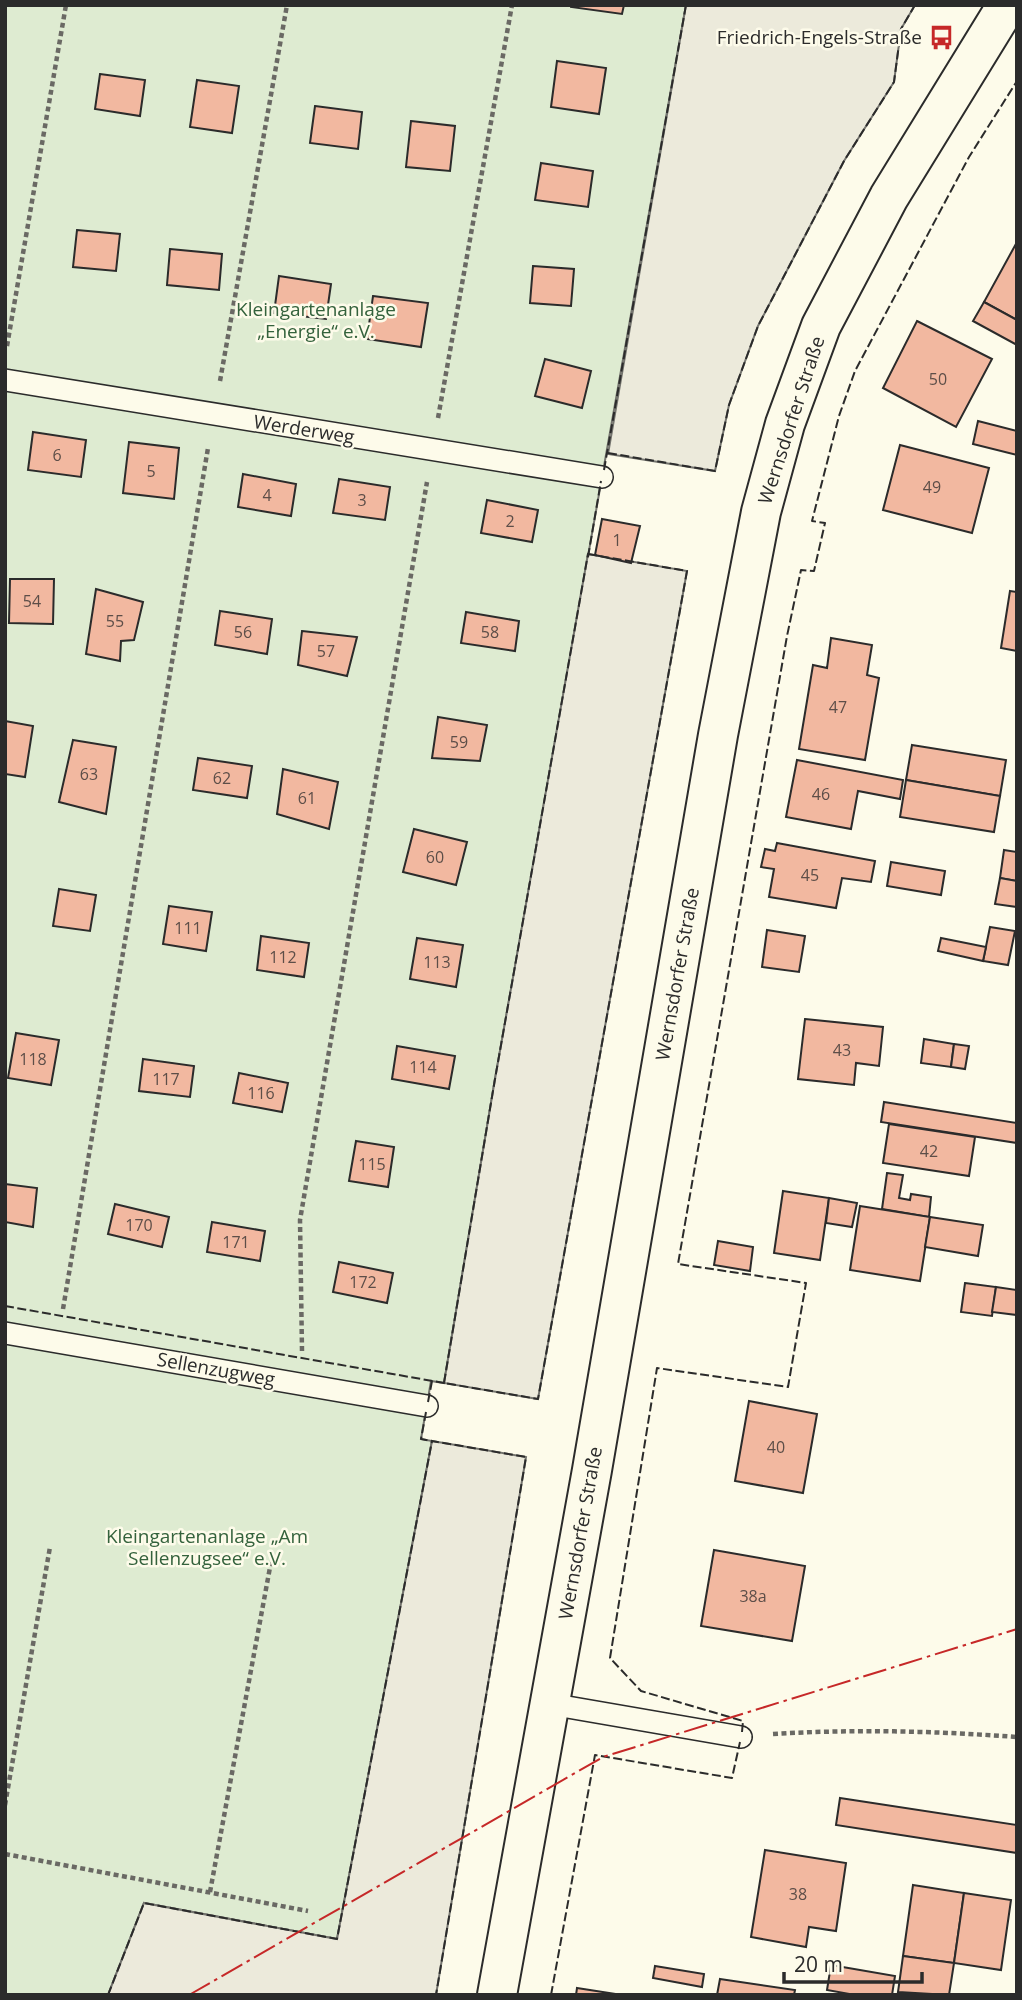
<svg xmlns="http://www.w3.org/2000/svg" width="1022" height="2000" font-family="'Open Sans',sans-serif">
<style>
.green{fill:#deebd1;stroke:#74746e;stroke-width:2}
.parking{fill:#eceadb;stroke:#74746e;stroke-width:2}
.building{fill:#f2b8a0;stroke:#2b2b2b;stroke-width:2}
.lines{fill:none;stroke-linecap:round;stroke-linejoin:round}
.service-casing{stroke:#2b2b2b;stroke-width:24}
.secondary-casing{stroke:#2b2b2b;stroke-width:42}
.path{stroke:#6a6964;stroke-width:4.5;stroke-dasharray:5 3.5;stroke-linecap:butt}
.service{stroke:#fdfbea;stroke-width:21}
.secondary{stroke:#fdfbea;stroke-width:38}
.fence{stroke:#2b2b2b;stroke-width:2;stroke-dasharray:9 3.5;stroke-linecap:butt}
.power{stroke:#c62828;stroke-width:2;stroke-dasharray:24 5 3.5 5;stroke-linecap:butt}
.labels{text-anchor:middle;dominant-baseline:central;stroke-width:5;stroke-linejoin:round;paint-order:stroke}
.number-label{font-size:16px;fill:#5d4e48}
.poi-label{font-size:19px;fill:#2b2b2b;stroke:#fdfbea;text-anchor:end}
.park-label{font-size:19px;fill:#34623c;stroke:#fdfbea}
.street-label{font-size:19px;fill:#2b2b2b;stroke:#fdfbea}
</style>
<rect width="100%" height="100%" fill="#fdfbea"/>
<!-- green -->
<path class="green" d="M5 5H686L495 1079 444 1383 431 1381 421 1439 432 1441 337 1939 144 1903 108 1995H5Z"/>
<!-- parking -->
<g class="parking">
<path d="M686 5H915L901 29 894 82 844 161 758 326 729 405 715 471 608 454Z"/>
<path d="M588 554 687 571 538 1399 444 1383 495 1079Z"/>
<path d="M432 1441 526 1457 436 1995H108L144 1903 337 1939Z"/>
</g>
<!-- building -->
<g class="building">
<path d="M571 5H624L622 14 571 7Z"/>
<path d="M557 61 606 68 599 114 551 107Z"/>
<path d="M100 74 145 80 140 116 95 109Z"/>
<path d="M197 80 239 86 232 133 190 127Z"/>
<path d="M315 106 362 112 358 149 310 143Z"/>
<path d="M411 121 455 126 450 171 406 167Z"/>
<path d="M541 163 593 171 588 207 535 200Z"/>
<path d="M77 230 120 234 116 271 73 267Z"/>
<path d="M1017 242V320L984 302Z"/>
<path d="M170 249 222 254 219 290 167 285Z"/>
<path d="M533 266 574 269 571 306 530 303Z"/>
<path d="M279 276 331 284 326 319 274 313Z"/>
<path d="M373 296 428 303 421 347 367 339Z"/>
<path d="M984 302 1017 320V345L973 321Z"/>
<path d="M917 321 992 359 956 427 883 388Z"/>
<path d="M545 359 591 371 582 408 535 396Z"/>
<path d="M978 421 1017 431V455L973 444Z"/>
<path d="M33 432 86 440 81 477 28 470Z"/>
<path d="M129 442 179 448 174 499 123 493Z"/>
<path d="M900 445 989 468 972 533 883 510Z"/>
<path d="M243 474 296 484 291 516 238 507Z"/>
<path d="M339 479 390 487 385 520 333 513Z"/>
<path d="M487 500 538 510 532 542 481 533Z"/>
<path d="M602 519 640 526 631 563 595 555Z"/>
<path d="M10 579H54L53 624 9 623Z"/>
<path d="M96 589 143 602 134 640 121 641 120 661 86 654Z"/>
<path d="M1010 591 1017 592V651L1001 648Z"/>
<path d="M220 611 272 619 267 654 215 645Z"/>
<path d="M466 612 519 621 515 651 461 643Z"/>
<path d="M302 631 357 637 347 676 298 665Z"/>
<path d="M831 638 872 645 867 675 879 678 865 760 799 749 813 665 827 668Z"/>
<path d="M438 717 487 725 480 761 432 758Z"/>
<path d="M5 721 33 726 25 777 5 774Z"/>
<path d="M73 740 116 747 106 814 59 802Z"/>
<path d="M912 745 1006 760 1000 796 906 780Z"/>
<path d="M198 758 252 766 247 798 193 790Z"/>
<path d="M797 760 903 780 900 799 858 791 851 829 786 817Z"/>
<path d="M283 769 338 782 329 829 277 814Z"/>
<path d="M906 780 1000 796 994 832 900 817Z"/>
<path d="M414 829 467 842 456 885 403 872Z"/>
<path d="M777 843 875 861 871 882 842 878 836 908 769 897 774 869 761 867 765 849 775 851Z"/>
<path d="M1004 850 1017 852V881L1000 878Z"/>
<path d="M891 862 945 871 941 895 887 886Z"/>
<path d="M1000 878 1017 881V907L995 904Z"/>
<path d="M59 889 96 895 90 931 53 926Z"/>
<path d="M169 906 212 912 206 951 163 944Z"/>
<path d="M990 927 1015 931 1008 965 983 961Z"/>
<path d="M767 930 805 936 799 972 762 967Z"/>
<path d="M261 936 309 943 304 977 257 970Z"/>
<path d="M417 938 463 945 456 987 410 979Z"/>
<path d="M941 938 986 947 983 961 938 951Z"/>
<path d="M805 1019 883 1027 879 1066 856 1063 854 1085 798 1079Z"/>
<path d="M16 1033 59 1040 51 1085 8 1078Z"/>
<path d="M924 1039 954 1044 951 1067 921 1063Z"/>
<path d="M954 1044 969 1046 965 1069 951 1067Z"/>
<path d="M397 1046 455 1056 449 1089 392 1079Z"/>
<path d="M143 1059 194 1066 190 1097 139 1091Z"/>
<path d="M239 1073 288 1083 282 1112 233 1103Z"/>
<path d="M884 1102 1017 1123V1143L881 1122Z"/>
<path d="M889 1124 975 1137 969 1176 883 1163Z"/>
<path d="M356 1141 394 1147 388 1187 349 1181Z"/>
<path d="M887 1173 903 1175 899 1198 910 1200 911 1194 931 1197 929 1217 882 1209Z"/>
<path d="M5 1184 37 1188 33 1227 5 1222Z"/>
<path d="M783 1191 829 1198 820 1260 774 1253Z"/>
<path d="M829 1198 857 1203 852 1227 826 1223Z"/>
<path d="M115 1204 169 1217 162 1247 108 1234Z"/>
<path d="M860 1206 930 1217 920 1281 850 1270Z"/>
<path d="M930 1217 983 1225 978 1256 925 1247Z"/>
<path d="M212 1222 265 1231 260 1261 207 1252Z"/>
<path d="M718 1241 753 1247 750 1271 714 1265Z"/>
<path d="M339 1262 393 1273 387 1303 333 1292Z"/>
<path d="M965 1283 996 1287 992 1316 961 1312Z"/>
<path d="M996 1287 1017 1290V1315L992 1312Z"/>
<path d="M749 1401 817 1414 803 1493 735 1481Z"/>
<path d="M714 1550 805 1566 792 1641 701 1626Z"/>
<path d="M840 1798 1017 1825V1853L836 1825Z"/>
<path d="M765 1850 846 1863 836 1931 809 1927 806 1947 751 1937Z"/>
<path d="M913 1885 964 1893 954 1963 903 1956Z"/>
<path d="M964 1893 1011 1900 1001 1970 954 1963Z"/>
<path d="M903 1956 954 1963 949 1995 898 1992Z"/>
<path d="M831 1965 895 1976 892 1995H855L827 1990Z"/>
<path d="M655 1966 704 1974 702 1987 653 1978Z"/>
<path d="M720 1979 795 1990 794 1995H717Z"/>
<path d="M577 1988 622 1995H576Z"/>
</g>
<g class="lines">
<defs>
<g id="service">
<path d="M5 380 602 477"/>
<path d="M5 1333 427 1406"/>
<path d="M550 1704 741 1737"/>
</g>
<path id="secondary" d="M497 1995 592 1470 718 735 761 512 785 424 821 326 889 197 1007 5"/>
</defs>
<!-- service casing -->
<use href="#service" class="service-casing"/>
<!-- secondary casing -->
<use href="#secondary" class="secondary-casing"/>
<!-- path -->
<g class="path">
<path d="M7 346 66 5"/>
<path d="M220 381 287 5"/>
<path d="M438 418 512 5"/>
<path d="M63 1309 208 448"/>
<path d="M302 1351 300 1220 427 482"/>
<path d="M773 1734C854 1729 936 1731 1017 1737"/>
<path d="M5 1805 50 1547"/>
<path d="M5 1854 308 1911"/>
<path d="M210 1892 271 1562"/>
</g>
<!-- service -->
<use href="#service" class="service"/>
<!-- secondary -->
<use href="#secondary" class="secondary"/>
<!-- fence -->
<g class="fence">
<path d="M608 453 715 471 729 405 758 326 844 161 894 82 901 29 915 5"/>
<path d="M604 470 686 5"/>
<path d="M588 554 687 571 538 1399 444 1383 495 1079Z"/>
<path d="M588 557 601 481"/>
<path d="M5 1306 444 1383 445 1381"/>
<path d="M428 1402 432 1381"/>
<path d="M426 1412 421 1439 432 1441"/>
<path d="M742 1732 743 1721 641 1691 610 1658 657 1368 788 1387 806 1283 678 1264 787 636 801 570 814 571 825 523 812 521 839 416 855 371 969 157 1017 81"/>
<path d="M108 1995 144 1903 337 1939 432 1441 526 1457 436 1995"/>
<path d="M551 1995 595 1755 732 1778 740 1742"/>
</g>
<!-- power -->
<path class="power" d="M189 1995 603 1757 1017 1629"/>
</g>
<!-- icons -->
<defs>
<symbol id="bus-bare" viewBox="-9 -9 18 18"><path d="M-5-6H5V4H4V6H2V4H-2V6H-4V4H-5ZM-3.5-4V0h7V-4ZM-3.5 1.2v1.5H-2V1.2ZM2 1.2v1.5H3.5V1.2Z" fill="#c62828" stroke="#fdfbea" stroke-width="2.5" paint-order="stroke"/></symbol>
</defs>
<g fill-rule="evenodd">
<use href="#bus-bare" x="924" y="20" width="35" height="35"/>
</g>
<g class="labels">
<!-- number labels -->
<g class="number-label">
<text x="938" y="379">50</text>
<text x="57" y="455">6</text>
<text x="151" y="471">5</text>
<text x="932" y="487">49</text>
<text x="267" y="495">4</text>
<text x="362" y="500">3</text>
<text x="510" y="521">2</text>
<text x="617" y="540">1</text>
<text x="32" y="601">54</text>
<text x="115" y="621">55</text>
<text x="243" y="632">56</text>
<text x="490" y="632">58</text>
<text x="326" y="651">57</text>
<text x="838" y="707">47</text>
<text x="459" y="742">59</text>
<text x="89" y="774">63</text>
<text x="222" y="778">62</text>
<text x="821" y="794">46</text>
<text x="307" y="798">61</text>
<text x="435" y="857">60</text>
<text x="810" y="875">45</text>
<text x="188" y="928">111</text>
<text x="283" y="957">112</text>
<text x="437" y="962">113</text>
<text x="842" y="1050">43</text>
<text x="33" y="1059">118</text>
<text x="423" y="1067">114</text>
<text x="166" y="1079">117</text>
<text x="261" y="1093">116</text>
<text x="929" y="1151">42</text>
<text x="372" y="1164">115</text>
<text x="139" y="1225">170</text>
<text x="236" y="1242">171</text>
<text x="363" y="1282">172</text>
<text x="776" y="1447">40</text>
<text x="753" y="1596">38a</text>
<text x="798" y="1894">38</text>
</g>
<!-- poi labels -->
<g class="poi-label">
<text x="922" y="37">Friedrich-Engels-Straße</text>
</g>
<!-- park labels -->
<g class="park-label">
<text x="316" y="309">Kleingartenanlage<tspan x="316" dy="22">„Energie“ e.V.</tspan></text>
<text x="207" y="1536">Kleingartenanlage „Am<tspan x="207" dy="22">Sellenzugsee“ e.V.</tspan></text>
</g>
<!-- street labels -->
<g class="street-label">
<text transform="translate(791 420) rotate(-72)">Wernsdorfer Straße</text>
<text transform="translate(304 429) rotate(9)">Werderweg</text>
<text transform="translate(677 974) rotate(-80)">Wernsdorfer Straße</text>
<text transform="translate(216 1369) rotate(10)">Sellenzugweg</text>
<text transform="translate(580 1533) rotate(-80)">Wernsdorfer Straße</text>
</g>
</g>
<!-- border -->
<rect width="1022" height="2000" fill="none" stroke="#2b2b2b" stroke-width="14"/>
<!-- scale -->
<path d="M784 1972v10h138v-10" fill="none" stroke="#2b2b2b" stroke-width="3.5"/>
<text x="794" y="1972" font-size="21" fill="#2b2b2b" stroke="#fdfbea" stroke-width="5" paint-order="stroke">20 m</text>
</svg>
